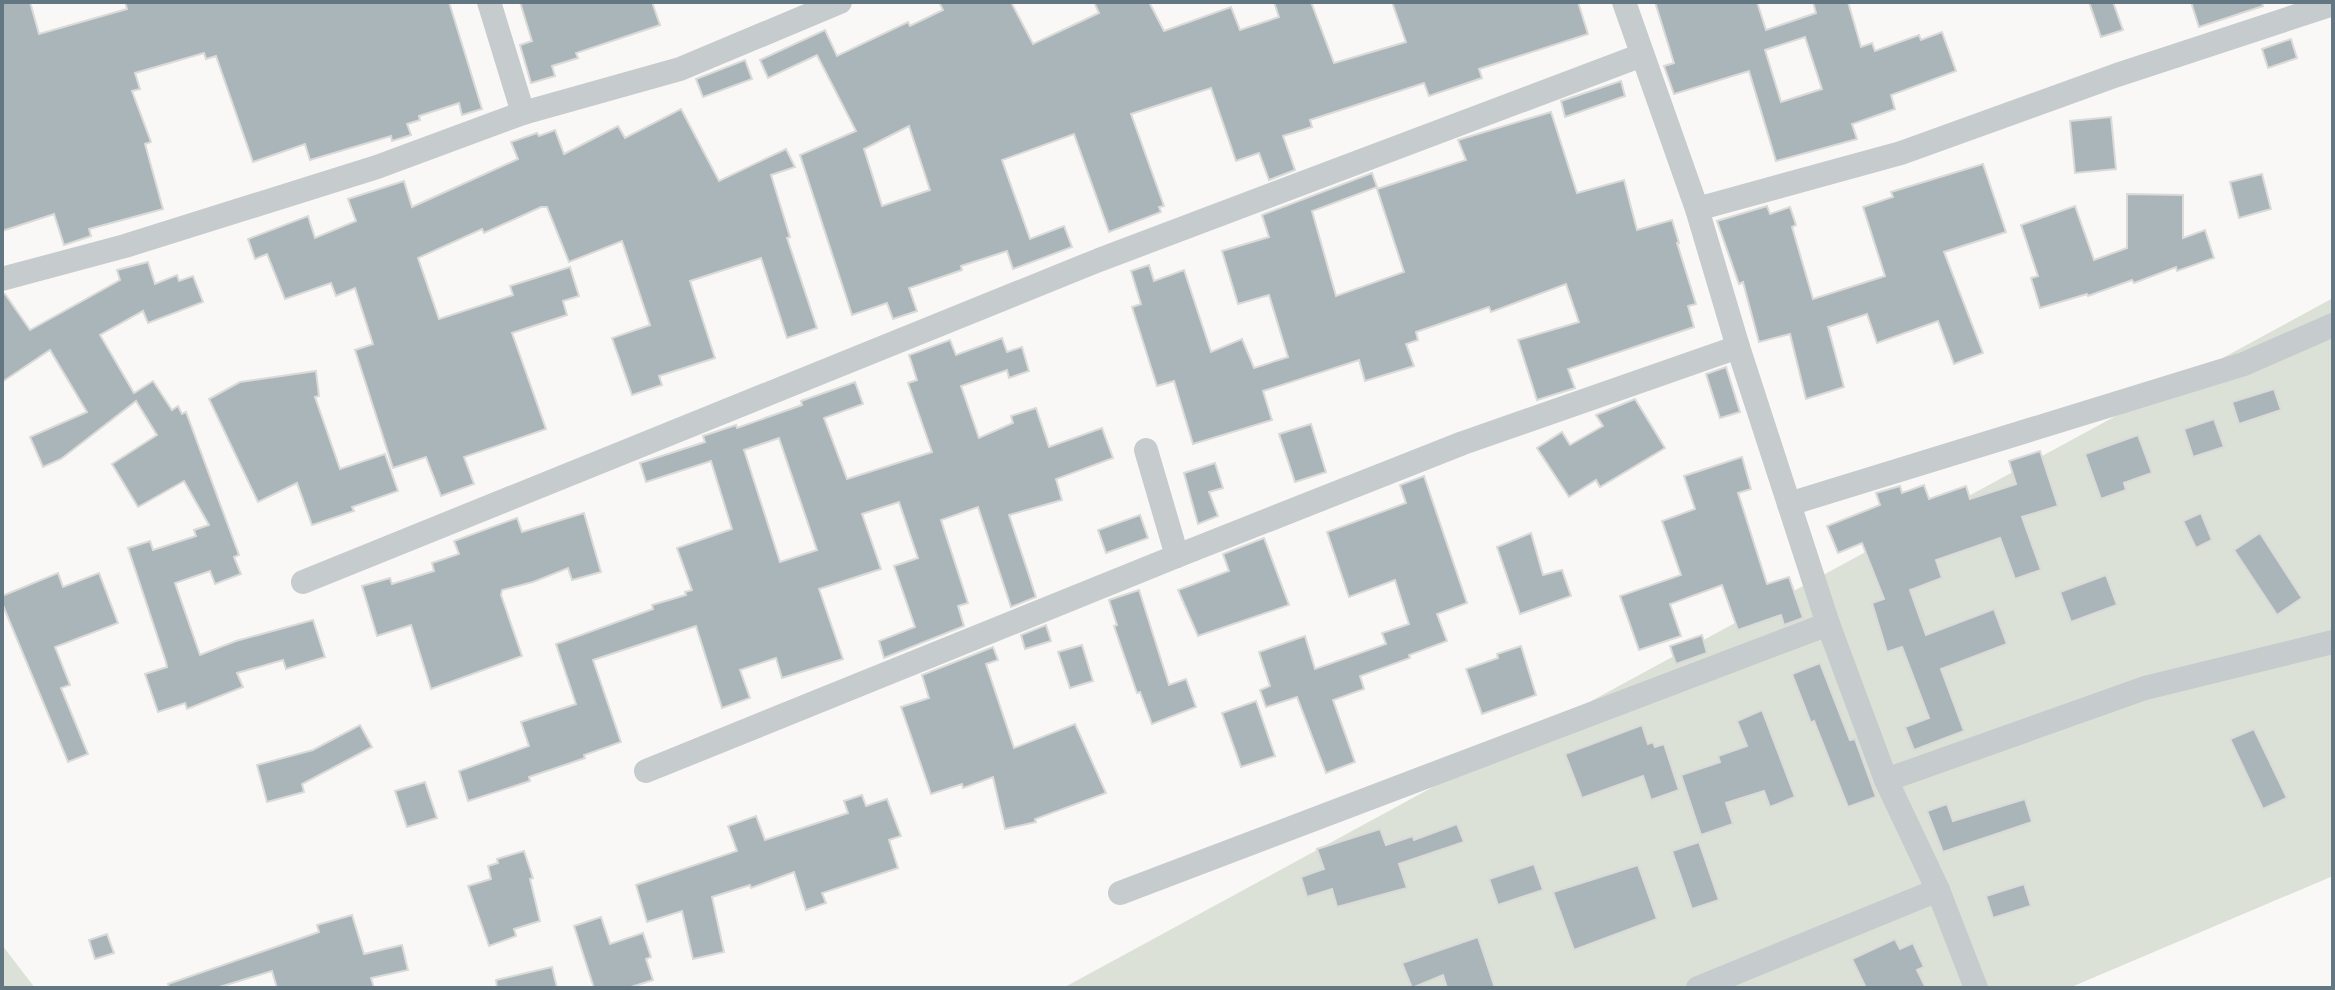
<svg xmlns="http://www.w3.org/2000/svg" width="2335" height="990" font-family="Raleway,sans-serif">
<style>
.green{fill:#dbe1d6}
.building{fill:#aab5b9;stroke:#dadad8;stroke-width:2;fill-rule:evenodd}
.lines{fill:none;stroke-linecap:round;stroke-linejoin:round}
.street{stroke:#c6cbcd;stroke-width:24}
</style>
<rect width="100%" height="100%" fill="#f9f8f6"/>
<!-- green -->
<g class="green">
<path d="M2333 298V876L2069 988H1063Z"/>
<path d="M2 945 35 988H2Z"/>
</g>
<!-- building -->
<g class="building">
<path d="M2 2H30L39 34 127 9 125 2H449L482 109 462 115 459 103 419 116 420 120 407 124 411 135 392 141 391 136 310 160 305 144 253 162 216 56 206 59 204 53 135 73 140 89 132 91 151 142 145 144 163 209 89 229 91 236 64 245 54 214 2 231Z"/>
<path d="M520 2H652L660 25 576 53 578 58 552 66 555 76 531 83 520 45 532 41Z"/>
<path d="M939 2H1011L1033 44 1099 13 1094 2H1149L1164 31 1231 7 1240 30 1279 17 1274 2H1311L1334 63 1406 42 1392 2H1578L1588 34 1479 69 1482 78 1429 96 1424 83 1310 120 1312 127 1283 136 1295 170 1269 180 1259 153 1236 161 1211 88 1131 114 1164 206 1159 207 1161 212 1109 232 1074 134 1002 160 1030 239 1064 226 1072 247 1013 269 1007 251 961 266 962 270 909 288 917 311 893 319 887 303 852 315 800 155 856 131 817 55 768 78 760 60 825 30 837 56 908 22 910 26 943 10ZM909 126 930 190 882 206 864 149Z"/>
<path d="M1655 2H1757L1766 30 1816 13 1813 2H1848L1861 47 1872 43 1875 51 1919 35 1921 40 1942 32 1956 71 1891 95 1895 109 1852 124 1857 139 1776 161 1749 71 1674 94 1664 66 1674 63ZM1805 37 1822 89 1781 102 1765 50Z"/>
<path d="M2089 2H2113L2123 30 2101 37Z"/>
<path d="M2191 2H2262L2263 6 2199 27Z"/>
<path d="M2291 39 2297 58 2268 68 2262 49Z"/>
<path d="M745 60 752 79 703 97 696 79Z"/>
<path d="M1621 81 1625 96 1565 117 1561 101Z"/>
<path d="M681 109 719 181 786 149 795 167 771 175 790 237 787 238 817 328 787 338 761 258 690 281 715 358 659 376 662 385 632 395 612 338 650 325 622 241 569 262 547 207H541L484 233 482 229 418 258 439 319 513 295 510 286 570 267 579 296 563 301 567 315 512 333 546 429 464 457 474 484 441 496 426 457 393 468 355 350 373 344 355 288 336 296 331 283 285 299 267 254 255 259 248 239 308 216 315 238 356 221 348 199 404 181 412 207 518 159 511 142 537 133 539 136 555 130 564 154 618 126 625 138Z"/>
<path d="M1551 112 1577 193 1624 180 1637 230 1672 220 1679 243H1677L1696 304 1688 306 1694 327 1568 369 1575 388 1537 400 1518 340 1579 322 1566 284 1491 312 1489 307 1416 332 1418 340 1406 344 1414 366 1365 381 1359 360 1263 391 1272 420 1193 444 1174 381 1157 386 1132 307 1141 304 1131 271 1149 265 1154 281 1184 270 1211 352 1242 339 1254 368 1288 357 1269 295 1238 304 1222 251 1269 237 1262 215 1372 173 1377 187 1312 211 1336 296 1404 272 1377 189 1466 160 1458 140Z"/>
<path d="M2111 117 2116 169 2075 173 2070 121Z"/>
<path d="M1983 164 2006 232 1944 252 1983 353 1954 364 1938 321 1877 343 1867 314 1828 327 1844 387 1806 399 1790 334 1759 342 1743 282 1739 284 1717 221 1767 206 1770 214 1790 207 1796 225 1792 227 1813 299 1885 276 1863 207 1893 197 1891 192Z"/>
<path d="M2262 174 2271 209 2239 218 2230 182Z"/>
<path d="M2127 194 2183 195V238L2205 230 2214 258 2177 271 2176 267 2134 283 2132 280 2088 296 2087 294 2040 308 2031 278 2038 276 2021 225 2075 206 2094 260 2127 248Z"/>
<path d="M148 262 155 284 177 275 179 281 193 276 203 302 148 323 143 311 100 335 134 393 153 381 172 410 178 406 182 414 186 412 239 555 234 557 241 574 215 584 210 571 175 583 200 655 236 641 313 620 325 657 286 669 283 660 237 673 243 687 187 709 185 703 158 712 145 674 167 667 166 662 128 548 150 541 153 550 196 536 194 530 209 525 184 481 138 507 112 464 157 435 136 401 61 459 43 467 30 437 87 412 50 350 2 382V294H5L30 330 120 280 117 270Z"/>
<path d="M1002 338 1007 352 1022 347 1029 371 1009 378 1007 370 961 386 979 438 1013 423 1011 416 1036 408 1049 447 1102 428 1113 458 1056 479 1062 500 1009 515 1036 597 1011 607 978 507 941 520 968 603 958 606 964 626 884 658 879 641 915 627 894 566 918 558 899 502 862 514 881 569 819 589 843 659 782 678 776 658 740 670 750 698 722 708 696 626 593 660 621 742 584 755 585 758 529 777 530 781 468 801 459 771 529 746 521 722 576 704 556 644 653 609 652 605 686 595 685 592 692 590 677 548 732 529 711 461 646 482 640 463 705 442 703 436 736 425 737 428 802 405 801 401 855 382 863 404 824 418 847 479 932 452 908 383 917 380 909 355 950 340 956 355ZM779 438 817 550 780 562 744 450Z"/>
<path d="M1726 367 1740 412 1720 418 1706 374Z"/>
<path d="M316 371 319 396 315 397 340 469 385 454 398 491 352 507 354 511 312 525 297 483 258 502 209 399 240 382Z"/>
<path d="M2274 389 2281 410 2239 424 2232 402Z"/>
<path d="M1635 399 1665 448 1600 487 1596 480 1569 497 1537 448 1562 432 1570 445 1603 426 1596 415Z"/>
<path d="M2214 419 2224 447 2193 457 2184 429Z"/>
<path d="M1311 424 1326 472 1295 482 1279 434Z"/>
<path d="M2138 435 2152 473 2124 483 2126 490 2101 499 2085 454Z"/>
<path d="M2040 451 2058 506 2022 517 2041 570 2015 579 2000 538 1936 560 1942 578 1910 590 1926 635 1994 609 2007 644 1941 669 1964 731 1914 750 1905 727 1929 718 1902 647 1887 652 1872 603 1884 599 1862 543 1838 553 1827 526 1880 505 1876 493 1900 486 1902 493 1924 485 1929 499 1966 486 1970 499 2016 484 2009 461Z"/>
<path d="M1742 457 1751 489 1738 493 1767 584 1789 577 1803 618 1784 625 1781 615 1738 630 1722 585 1670 604 1681 636 1639 650 1620 596 1681 575 1662 521 1695 509 1684 476Z"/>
<path d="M1215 463 1223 488 1209 492 1218 516 1198 524 1184 473Z"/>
<path d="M1424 476 1467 603 1437 614 1447 641 1409 655 1410 658 1360 676 1364 689 1333 700 1355 762 1326 773 1297 697 1266 707 1260 690 1270 686 1259 652 1305 636 1315 669 1386 644 1382 633 1409 624 1395 580 1349 597 1327 532 1406 503 1400 485Z"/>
<path d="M584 513 601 572 572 580 568 568 533 582 502 590 501 595 522 656 431 689 411 625 377 636 362 586 390 578 392 584 434 571 432 563 459 554 454 541 517 518 522 532Z"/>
<path d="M2201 513 2212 540 2196 548 2183 521Z"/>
<path d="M1140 515 1148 538 1106 553 1098 530Z"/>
<path d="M1531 533 1543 575 1562 570 1571 596 1520 614 1497 547Z"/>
<path d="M2260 533 2302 598 2277 615 2234 550Z"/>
<path d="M1264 538 1289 605 1198 636 1178 590 1229 571 1223 554Z"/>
<path d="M58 573 63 587 99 573 118 623 55 647 70 685 61 688 88 754 68 762 2 603V596Z"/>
<path d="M2106 575 2117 605 2071 622 2060 592Z"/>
<path d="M1139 590 1169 685 1186 679 1196 707 1152 724 1140 692 1137 693 1114 626 1117 625 1109 600Z"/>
<path d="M1046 625 1051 641 1025 649 1021 635Z"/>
<path d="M1702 635 1707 653 1676 664 1670 646Z"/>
<path d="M1082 645 1093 681 1070 688 1058 652Z"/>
<path d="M1521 646 1536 695 1482 714 1466 669 1498 658 1497 654Z"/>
<path d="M993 647 998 660 986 664 1014 748 1075 724 1106 793 1035 819 1036 822 1005 829 993 777 963 788 962 784 931 794 901 707 929 698 922 675Z"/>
<path d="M1820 663 1850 740 1855 739 1876 797 1848 807 1814 721 1811 723 1792 674Z"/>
<path d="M1256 701 1275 756 1241 767 1222 713Z"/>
<path d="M1762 710 1795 797 1770 807 1764 791 1726 803 1733 824 1701 835 1681 775 1720 762 1718 756 1747 746 1737 721Z"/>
<path d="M360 725 372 747 302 784 304 792 267 802 257 765 313 750Z"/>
<path d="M1642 725 1648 744 1653 742 1655 747 1664 744 1679 790 1651 800 1643 776 1582 798 1565 754Z"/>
<path d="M2254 729 2287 798 2263 809 2230 739Z"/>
<path d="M425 782 437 818 407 827 395 791Z"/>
<path d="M862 795 866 806 887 799 901 836 889 840 898 868 822 893 826 903 806 910 794 872 751 888 750 885 712 897 724 952 693 959 682 911 647 922 636 885 737 851 728 826 756 816 765 840 848 813 844 801Z"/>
<path d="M2025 799 2032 822 1943 852 1927 811 1947 804 1953 821Z"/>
<path d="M1457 824 1464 842 1399 864 1407 888 1337 907 1332 889 1307 897 1301 877 1324 869 1317 849 1380 829 1386 845 1413 836 1414 840Z"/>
<path d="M1699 842 1719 900 1692 909 1672 851Z"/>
<path d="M524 851 533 878 530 879 540 921 514 929 516 936 489 946 468 886 491 879 488 866 498 863 497 859Z"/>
<path d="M1534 864 1543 890 1498 905 1489 879Z"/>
<path d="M1638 865 1657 919 1574 950 1553 892Z"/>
<path d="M2024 884 2031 906 1993 918 1986 896Z"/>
<path d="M352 915 364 954 402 945 408 970 371 978 374 988H277L272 971 216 988H169L168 984 319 932 317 925Z"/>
<path d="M601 917 610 944 643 933 651 957 646 959 653 980 628 988H594L574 926Z"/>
<path d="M107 934 114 953 95 959 89 940Z"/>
<path d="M1478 937 1495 988H1447L1443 975 1412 988 1402 963Z"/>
<path d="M1895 939 1900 949 1913 943 1924 967 1917 970 1926 988H1866L1852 959Z"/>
<path d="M552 967 557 988H497L496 980Z"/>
</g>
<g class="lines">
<!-- street -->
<g class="street">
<path d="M489 2 523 113"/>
<path d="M1624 2 1697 209 1738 347 1828 624 1886 780 1938 890 1976 988"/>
<path d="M1697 209 1901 153 2117 75 2333 4"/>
<path d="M2 279 125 246 377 167 523 113 680 69 840 2"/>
<path d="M1146 450 1177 556"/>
<path d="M1789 504 2244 364 2333 325"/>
<path d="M303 582 1099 260 1642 55"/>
<path d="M646 771 1177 556 1463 443 1738 347"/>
<path d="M1886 780 2145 688 2333 642"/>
<path d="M1120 893 1828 624"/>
<path d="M1698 988 1938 890"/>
</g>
</g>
<!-- border -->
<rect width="2335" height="990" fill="none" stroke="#627782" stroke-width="8"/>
</svg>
